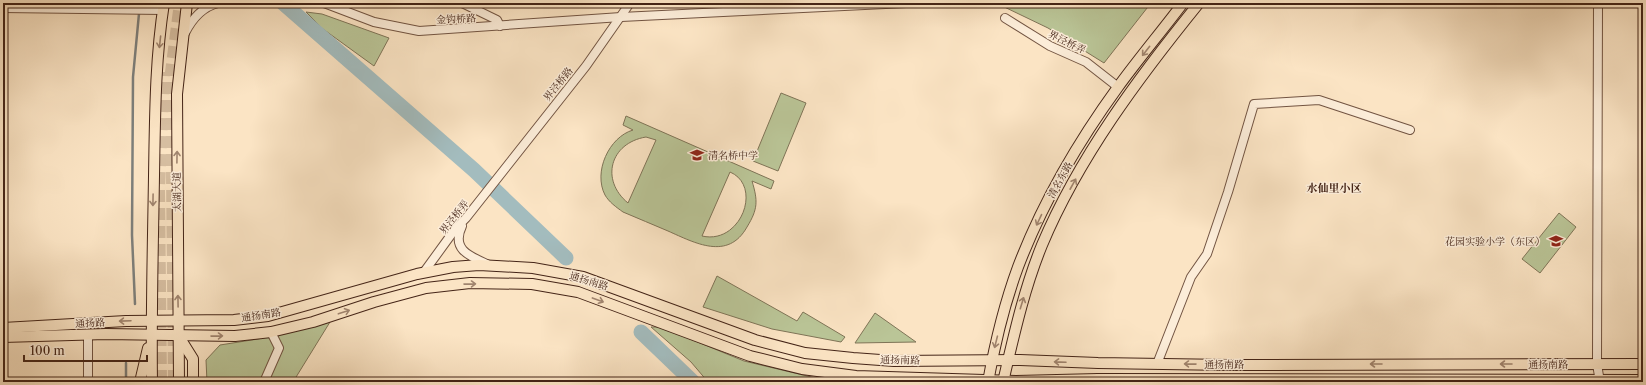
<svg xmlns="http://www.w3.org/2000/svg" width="1646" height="385" font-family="'Libre Caslon Text','Noto Serif SC',serif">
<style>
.green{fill:#bac597;stroke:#7f7457;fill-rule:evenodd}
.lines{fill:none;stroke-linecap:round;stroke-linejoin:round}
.stream{stroke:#7d7f7b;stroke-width:2.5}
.river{stroke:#a3bcbe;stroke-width:15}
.highway-tunnel{stroke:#d6bea1;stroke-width:12;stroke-dasharray:12 6;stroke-linecap:butt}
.minor-casing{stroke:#725442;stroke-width:10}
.major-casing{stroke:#442417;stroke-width:12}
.minor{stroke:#fcedd9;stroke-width:8}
.major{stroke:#fbe4c4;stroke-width:10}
.oneway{stroke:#a0846e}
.labels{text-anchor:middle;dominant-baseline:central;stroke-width:3;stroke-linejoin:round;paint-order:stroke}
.street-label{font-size:10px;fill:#442417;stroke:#fcedd9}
.poi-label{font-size:10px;fill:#442417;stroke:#fcedd9;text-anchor:start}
.neighbourhood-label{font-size:11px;font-weight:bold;fill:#442417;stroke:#fcedd9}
</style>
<rect width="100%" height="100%" fill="#fbe4c4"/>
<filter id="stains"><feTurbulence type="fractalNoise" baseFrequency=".005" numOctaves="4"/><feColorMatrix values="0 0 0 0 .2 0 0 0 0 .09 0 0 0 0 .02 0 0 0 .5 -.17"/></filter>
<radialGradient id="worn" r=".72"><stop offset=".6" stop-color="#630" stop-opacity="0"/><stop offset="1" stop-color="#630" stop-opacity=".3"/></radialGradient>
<!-- green -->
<g class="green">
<path d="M996 3H1151L1104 63 1048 28Z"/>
<path d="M306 12 322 14 389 38 374 66 323 29Z"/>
<path d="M781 93 806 103 778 171 753 161Z"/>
<path d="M626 116 774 181 771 189 752 181C758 201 758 209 747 227 728 261 695 243 668 231 653 225 638 218 623 212 616 207 609 202 605 195 593 172 609 137 633 130L623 125ZM646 137 656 140 628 203C600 180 610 143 646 137ZM730 172C763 186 741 245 702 236Z"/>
<path d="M1559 213 1576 227 1540 273 1522 259Z"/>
<path d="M717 276 797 321 803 312 845 337 841 342 772 329 703 307Z"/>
<path d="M875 313 916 342 855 343Z"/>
<path d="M330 322 293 382H207L206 360 220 345 258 339Z"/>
<path d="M651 327H661L744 361 824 380 823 382H708L691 362Z"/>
</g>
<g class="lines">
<!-- stream -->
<g class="stream">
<path d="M135 304 132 235 133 77 140 3"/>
<path d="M126 382V363"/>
</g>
<!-- river -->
<g class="river">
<path d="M283 3 474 170 566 258"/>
<path d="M641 332 693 382"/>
</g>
<!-- highway-tunnel -->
<g class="highway-tunnel">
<path d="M161 382 159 190 164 72"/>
<path d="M174 382 171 72 180 3"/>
</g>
<defs>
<g id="minor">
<path d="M324 3 374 22 419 31 621 17 906 3"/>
<path d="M462 3 497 20 500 26"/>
<path d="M1416 3H1457"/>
<path d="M1598 3 1597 364 1600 382"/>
<path d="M3 8 163 10"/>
<path d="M1005 18 1050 46 1086 62 1118 87"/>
<path d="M185 33C192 19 202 7 218 3"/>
<path d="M462 226C451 249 469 256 487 264"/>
<path d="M424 272 456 228 466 218 586 66 630 3"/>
<path d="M1157 364 1191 277 1207 254 1228 192 1254 104 1319 100 1410 130"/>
<path d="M88 382V334"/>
<path d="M264 382 279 348 271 332"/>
</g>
<g id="major">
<path d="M3 328 126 321 234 320 268 316 417 274 453 267 479 265 533 268 583 277 755 340 805 353 853 358 894 361 1020 360 1098 363 1228 365 1643 364"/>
<path d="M178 335 193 359V382"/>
<path d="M3 337 106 334 235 336 271 332 313 322 374 302 426 288 470 283 532 284 578 292 750 356 802 369 856 376 1016 381 1098 379 1643 380"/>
<path d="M140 382 148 348"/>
<path d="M152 382C151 313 153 244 154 176 155 118 155 60 164 3"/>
<path d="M179 382 177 94 187 3"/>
<path d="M988 382C995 343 1004 305 1018 267 1042 204 1078 142 1118 87 1139 58 1162 31 1183 3"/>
<path d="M1003 382C1014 335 1024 289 1042 245 1079 157 1139 77 1199 3"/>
</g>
</defs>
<!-- minor casing -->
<use href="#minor" class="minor-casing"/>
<!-- major casing -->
<use href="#major" class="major-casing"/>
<!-- minor -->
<use href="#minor" class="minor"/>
<!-- major -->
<use href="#major" class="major"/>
</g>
<!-- one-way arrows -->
<defs><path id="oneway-shaft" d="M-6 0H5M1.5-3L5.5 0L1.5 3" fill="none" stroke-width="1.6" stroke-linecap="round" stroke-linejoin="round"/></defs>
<g class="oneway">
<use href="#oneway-shaft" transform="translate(160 42) rotate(96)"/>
<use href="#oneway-shaft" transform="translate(1146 51) rotate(128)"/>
<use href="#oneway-shaft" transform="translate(177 157) rotate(-89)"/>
<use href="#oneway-shaft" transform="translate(1073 184) rotate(-61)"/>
<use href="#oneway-shaft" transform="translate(153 200) rotate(91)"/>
<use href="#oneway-shaft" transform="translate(1039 220) rotate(115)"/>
<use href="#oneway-shaft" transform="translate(470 284) rotate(-1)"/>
<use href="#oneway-shaft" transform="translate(598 300) rotate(20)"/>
<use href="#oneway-shaft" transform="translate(178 301) rotate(-91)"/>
<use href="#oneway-shaft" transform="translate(1022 303) rotate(-73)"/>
<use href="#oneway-shaft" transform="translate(344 312) rotate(-18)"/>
<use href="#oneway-shaft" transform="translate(125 321) rotate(178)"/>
<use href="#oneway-shaft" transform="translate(217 336) rotate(-1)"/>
<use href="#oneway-shaft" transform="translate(996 342) rotate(104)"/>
<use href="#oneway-shaft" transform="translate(1060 362) rotate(-178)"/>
<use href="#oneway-shaft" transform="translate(1190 364) rotate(-179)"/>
<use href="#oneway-shaft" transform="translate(1376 364) rotate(180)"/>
<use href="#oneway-shaft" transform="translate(1506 364) rotate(180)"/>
</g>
<!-- icons -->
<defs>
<symbol id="school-bare" viewBox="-9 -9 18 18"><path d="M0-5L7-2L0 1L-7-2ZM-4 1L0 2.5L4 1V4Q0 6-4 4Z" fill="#8f2418" stroke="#fcedd9" stroke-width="2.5" paint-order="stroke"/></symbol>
</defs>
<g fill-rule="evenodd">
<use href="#school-bare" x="687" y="145" width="20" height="20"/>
<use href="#school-bare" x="1546" y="231" width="20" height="20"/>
</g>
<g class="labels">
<!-- street labels -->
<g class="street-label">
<text transform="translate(456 19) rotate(-3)">金钩桥路</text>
<text transform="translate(1067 42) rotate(26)">界泾桥弄</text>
<text transform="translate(558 84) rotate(-51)">界泾桥路</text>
<text transform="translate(1060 180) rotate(-61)">清名东路</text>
<text transform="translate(177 192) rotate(-91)">太湖大道</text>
<text transform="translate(454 217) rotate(-51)">界泾桥弄</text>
<text transform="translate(589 281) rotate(17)">通扬南路</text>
<text transform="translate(261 315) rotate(-9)">通扬南路</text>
<text transform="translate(90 323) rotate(-3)">通扬路</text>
<text transform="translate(900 360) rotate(1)">通扬南路</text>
<text x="1224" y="364">通扬南路</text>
<text x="1548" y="364">通扬南路</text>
</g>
<!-- poi labels -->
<g class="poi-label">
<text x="708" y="155">清名桥中学</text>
<text x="1545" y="241" text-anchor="end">花园实验小学（东区）</text>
</g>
<!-- neighbourhood labels -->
<g class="neighbourhood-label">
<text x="1334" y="188">水仙里小区</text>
</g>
</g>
<!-- margin -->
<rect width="1646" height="385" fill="none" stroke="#fbe4c4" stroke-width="16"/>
<rect x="4" y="4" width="1638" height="377" fill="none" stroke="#442417" stroke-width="2"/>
<rect x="8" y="8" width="1630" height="369" fill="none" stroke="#442417"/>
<!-- scale -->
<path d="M24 355v6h123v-6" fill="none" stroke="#442417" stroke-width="2"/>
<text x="30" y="355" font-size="12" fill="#442417" stroke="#fcedd9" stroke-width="3" paint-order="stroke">100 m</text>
<rect width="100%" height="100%" filter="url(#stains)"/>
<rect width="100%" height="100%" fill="url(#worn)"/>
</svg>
